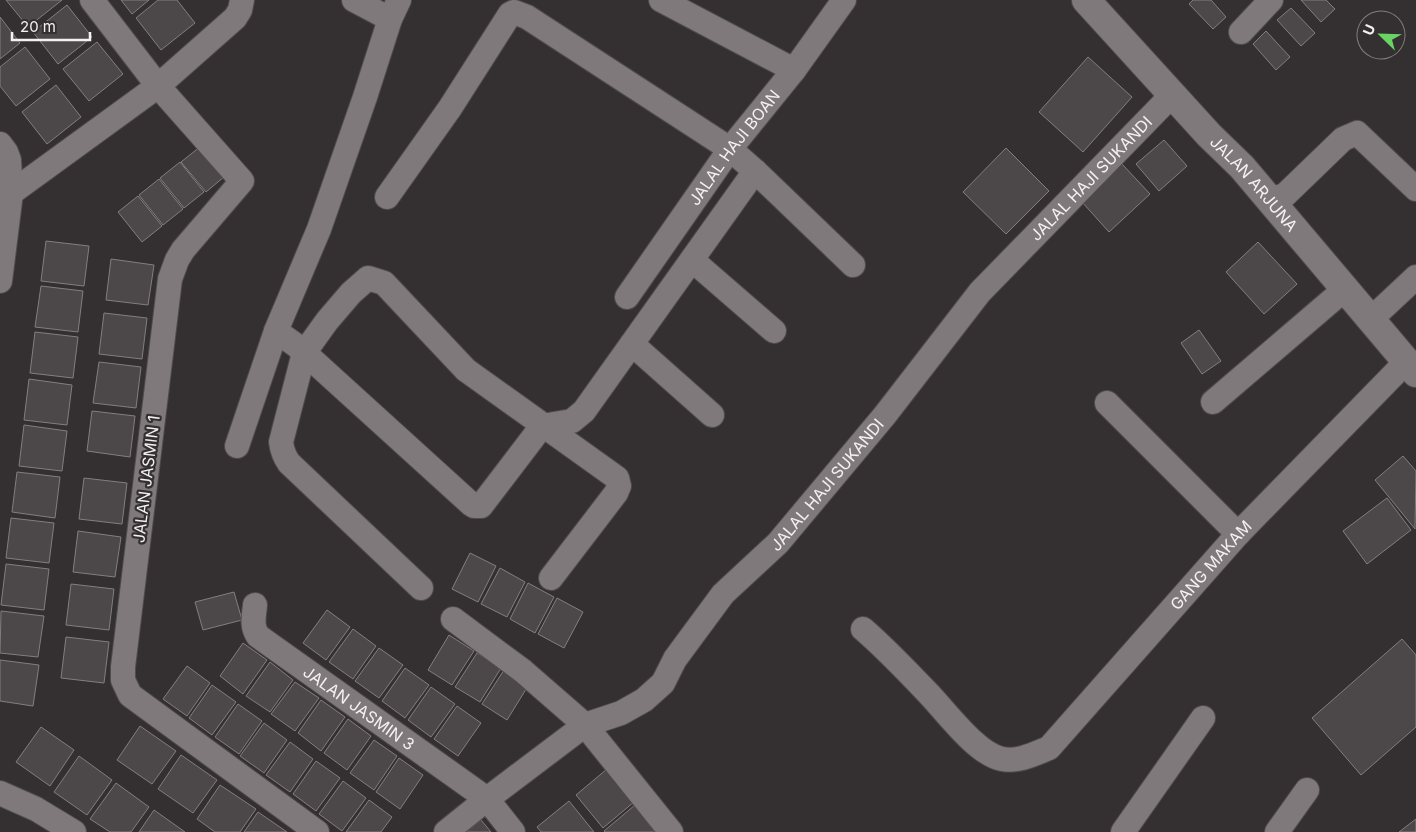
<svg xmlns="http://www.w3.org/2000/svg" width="1416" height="832" font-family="Inter,sans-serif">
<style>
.building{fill:#4c4748;stroke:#837e7f}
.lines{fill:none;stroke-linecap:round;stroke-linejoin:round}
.minor-casing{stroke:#504c4d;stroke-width:26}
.tertiary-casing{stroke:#504c4d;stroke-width:30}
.minor{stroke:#7f797b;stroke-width:24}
.tertiary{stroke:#7f797b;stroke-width:28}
.labels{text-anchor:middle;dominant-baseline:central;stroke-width:4.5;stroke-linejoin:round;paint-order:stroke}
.street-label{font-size:16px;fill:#f4f1f2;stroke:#343031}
</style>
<rect width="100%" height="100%" fill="#343031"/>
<!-- building -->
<g class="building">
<path d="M6 0H62L28 27Z"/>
<path d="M121 0H149L132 14Z"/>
<path d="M158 0H177L195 23 161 50 136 18Z"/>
<path d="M1193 0H1211L1226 17 1213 29 1189 4Z"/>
<path d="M1301 0H1326L1335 9 1321 22Z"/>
<path d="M67 5 92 37 58 64 33 32Z"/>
<path d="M1291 8 1315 33 1301 46 1277 20Z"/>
<path d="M0 17 20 43 0 59Z"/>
<path d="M1266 31 1290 57 1276 70 1253 44Z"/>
<path d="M97 42 123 74 89 101 63 69Z"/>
<path d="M25 47 50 79 16 106 0 86V67Z"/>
<path d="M1088 57 1132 97 1083 152 1039 112Z"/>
<path d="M56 85 81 117 47 144 22 112Z"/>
<path d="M1164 140 1187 166 1159 191 1136 164Z"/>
<path d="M201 146 225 176 206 192 181 162Z"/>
<path d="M1006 148 1049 191 1006 234 963 192Z"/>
<path d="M180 162 204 192 184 208 160 178Z"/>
<path d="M1122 164 1150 194 1109 232 1082 202Z"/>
<path d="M159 179 183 209 163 225 139 195Z"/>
<path d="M138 196 162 226 142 242 118 212Z"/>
<path d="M46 241 89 246 84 286 41 281Z"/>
<path d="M1258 242 1297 284 1264 314 1226 272Z"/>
<path d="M111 259 154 265 148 305 106 300Z"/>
<path d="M41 286 83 291 78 332 35 327Z"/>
<path d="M104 313 147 318 142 359 99 354Z"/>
<path d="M1199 330 1221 361 1202 374 1181 343Z"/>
<path d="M35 332 78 337 73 378 30 373Z"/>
<path d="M99 362 141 367 136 408 93 403Z"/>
<path d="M29 379 72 385 67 425 24 420Z"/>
<path d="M92 411 135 416 130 457 87 451Z"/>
<path d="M24 425 67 431 62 471 19 466Z"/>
<path d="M1403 456 1416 471 1415 529 1375 480Z"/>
<path d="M17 472 60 477 55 518 12 512Z"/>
<path d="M84 478 127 483 122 524 79 519Z"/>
<path d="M1387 498 1411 530 1367 564 1343 531Z"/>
<path d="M11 518 54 523 49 563 6 558Z"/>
<path d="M78 531 121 537 115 577 73 572Z"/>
<path d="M470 553 496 566 478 602 452 589Z"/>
<path d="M6 564 49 569 44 610 1 605Z"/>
<path d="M500 568 525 582 507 617 481 604Z"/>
<path d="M528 583 554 597 535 633 510 619Z"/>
<path d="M71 584 114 589 109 630 66 625Z"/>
<path d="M234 592 242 620 203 630 195 602Z"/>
<path d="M557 598 583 612 564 648 538 634Z"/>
<path d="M327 610 350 627 326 660 303 643Z"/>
<path d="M1 611 44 616 38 657 0 653Z"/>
<path d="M353 629 376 646 353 679 329 662Z"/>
<path d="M449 635 474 651 452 685 428 670Z"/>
<path d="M66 637 109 642 104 683 61 678Z"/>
<path d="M1402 639 1416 655V727L1361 775 1312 718Z"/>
<path d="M243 643 267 660 243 694 220 676Z"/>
<path d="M379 648 403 665 379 698 355 681Z"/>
<path d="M477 653 501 668 480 702 455 687Z"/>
<path d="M0 660 39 665 33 706 0 701Z"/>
<path d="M270 662 293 680 270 712 246 696Z"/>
<path d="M187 666 210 683 187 716 163 699Z"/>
<path d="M405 668 429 685 405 718 382 701Z"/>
<path d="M504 670 528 686 507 720 482 704Z"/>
<path d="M295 682 319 698 295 731 271 714Z"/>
<path d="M212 685 236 702 212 735 189 718Z"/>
<path d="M431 687 455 704 431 737 408 720Z"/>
<path d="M321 700 345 717 321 751 298 733Z"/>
<path d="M238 704 262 721 239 754 215 737Z"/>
<path d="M457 706 481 723 458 756 434 739Z"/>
<path d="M348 719 371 736 347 770 324 753Z"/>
<path d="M264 723 287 740 264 773 240 756Z"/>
<path d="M140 726 176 751 152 784 117 760Z"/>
<path d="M41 727 74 750 50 786 16 762Z"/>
<path d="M374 740 397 756 374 790 350 773Z"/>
<path d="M290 742 313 759 290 792 266 775Z"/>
<path d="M181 755 217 780 193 813 158 789Z"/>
<path d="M79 756 112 780 87 815 54 792Z"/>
<path d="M399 758 423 775 400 809 376 792Z"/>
<path d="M316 761 340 778 316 811 293 794Z"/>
<path d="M607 769 634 802 603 828 576 795Z"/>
<path d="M343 781 366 798 342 831 319 814Z"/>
<path d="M116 783 149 807 131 832H110L90 819Z"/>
<path d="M220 785 256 809 240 832H215L197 819Z"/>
<path d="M369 800 392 817 381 832H346Z"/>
<path d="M569 801 594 832H541L537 827Z"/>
<path d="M635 805 658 832H605L604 831Z"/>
<path d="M154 810 185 832H139Z"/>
<path d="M258 812 287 832H244Z"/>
<path d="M1416 819V832H1399Z"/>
<path d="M481 820 491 832H466Z"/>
</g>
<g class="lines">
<defs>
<g id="minor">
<path d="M92 0 158 86 242 181 183 250 177 260 170 279 123 667V680L130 695 317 832"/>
<path d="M354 0 390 19"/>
<path d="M661 0 794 70"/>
<path d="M1241 32 1271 0"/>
<path d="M0 144 6 152 9 160 11 193 0 281"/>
<path d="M11 193 158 86 235 18 240 10 242 0"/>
<path d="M387 197 450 108 510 14 514 12 527 17 730 149 755 171 853 265"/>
<path d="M1270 200 1285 195 1343 139 1357 133 1416 189"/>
<path d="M692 260 774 331"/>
<path id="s1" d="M627 297 730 149 794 70 844 0"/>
<path d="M1370 320 1416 277"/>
<path d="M276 331 297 346 471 504 474 506H481L542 426 572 421 584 411 755 171"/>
<path d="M632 344 712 415"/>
<path d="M1213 402 1345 289"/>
<path d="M1107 403 1238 534"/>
<path d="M237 446 276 331 319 229 365 97 390 19 399 0"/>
<path d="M421 588 289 463C284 456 282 450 281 442L304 353 327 321 351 293 368 278 384 283 466 370 617 478 619 486 616 493 551 578"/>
<path id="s2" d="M255 605C254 616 251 626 258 636L487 799 513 832"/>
<path d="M453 619 523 671 585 725 671 832"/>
<path id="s3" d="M863 629C885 648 906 670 926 691 945 710 976 754 1002 759 1019 762 1034 754 1049 748L1238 534 1406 362"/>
<path d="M0 793 36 809 74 832"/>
<path id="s4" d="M446 832 487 799 585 725 621 713 644 700 663 683 675 659 723 594 778 543 885 415 980 292 1173 94"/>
<path d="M1123 832 1203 718"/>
<path d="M1277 832 1307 790"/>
</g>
<g id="tertiary">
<path id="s5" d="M1086 0 1209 135 1242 167 1416 373"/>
</g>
</defs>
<!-- minor casing -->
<use href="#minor" class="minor-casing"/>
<!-- tertiary casing -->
<use href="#tertiary" class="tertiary-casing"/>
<!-- minor -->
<use href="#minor" class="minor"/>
<!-- tertiary -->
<use href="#tertiary" class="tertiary"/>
</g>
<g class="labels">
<!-- street labels -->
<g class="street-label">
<text stroke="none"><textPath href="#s1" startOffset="184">JALAL HAJI BOAN</textPath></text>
<text stroke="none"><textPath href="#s4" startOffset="929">JALAL HAJI SUKANDI</textPath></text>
<text stroke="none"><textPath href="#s5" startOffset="249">JALAN ARJUNA</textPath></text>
<text transform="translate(146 479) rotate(-83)">JALAN JASMIN 1</text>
<text stroke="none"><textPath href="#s4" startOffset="524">JALAL HAJI SUKANDI</textPath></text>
<text stroke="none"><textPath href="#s3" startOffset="485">GANG MAKAM</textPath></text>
<text stroke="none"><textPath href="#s2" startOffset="156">JALAN JASMIN 3</textPath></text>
</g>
</g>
<!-- north arrow -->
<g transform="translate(1381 35) rotate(293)"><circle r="24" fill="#343031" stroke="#817d7e"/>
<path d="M0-4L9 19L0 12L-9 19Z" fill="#69d464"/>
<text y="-8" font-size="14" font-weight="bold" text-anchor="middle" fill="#f4f1f2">U</text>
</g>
<!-- scale -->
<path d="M12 32v8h78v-8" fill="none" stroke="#f4f1f2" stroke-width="2.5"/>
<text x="20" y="32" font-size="15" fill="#f4f1f2" stroke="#343031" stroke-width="4" paint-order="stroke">20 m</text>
</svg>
